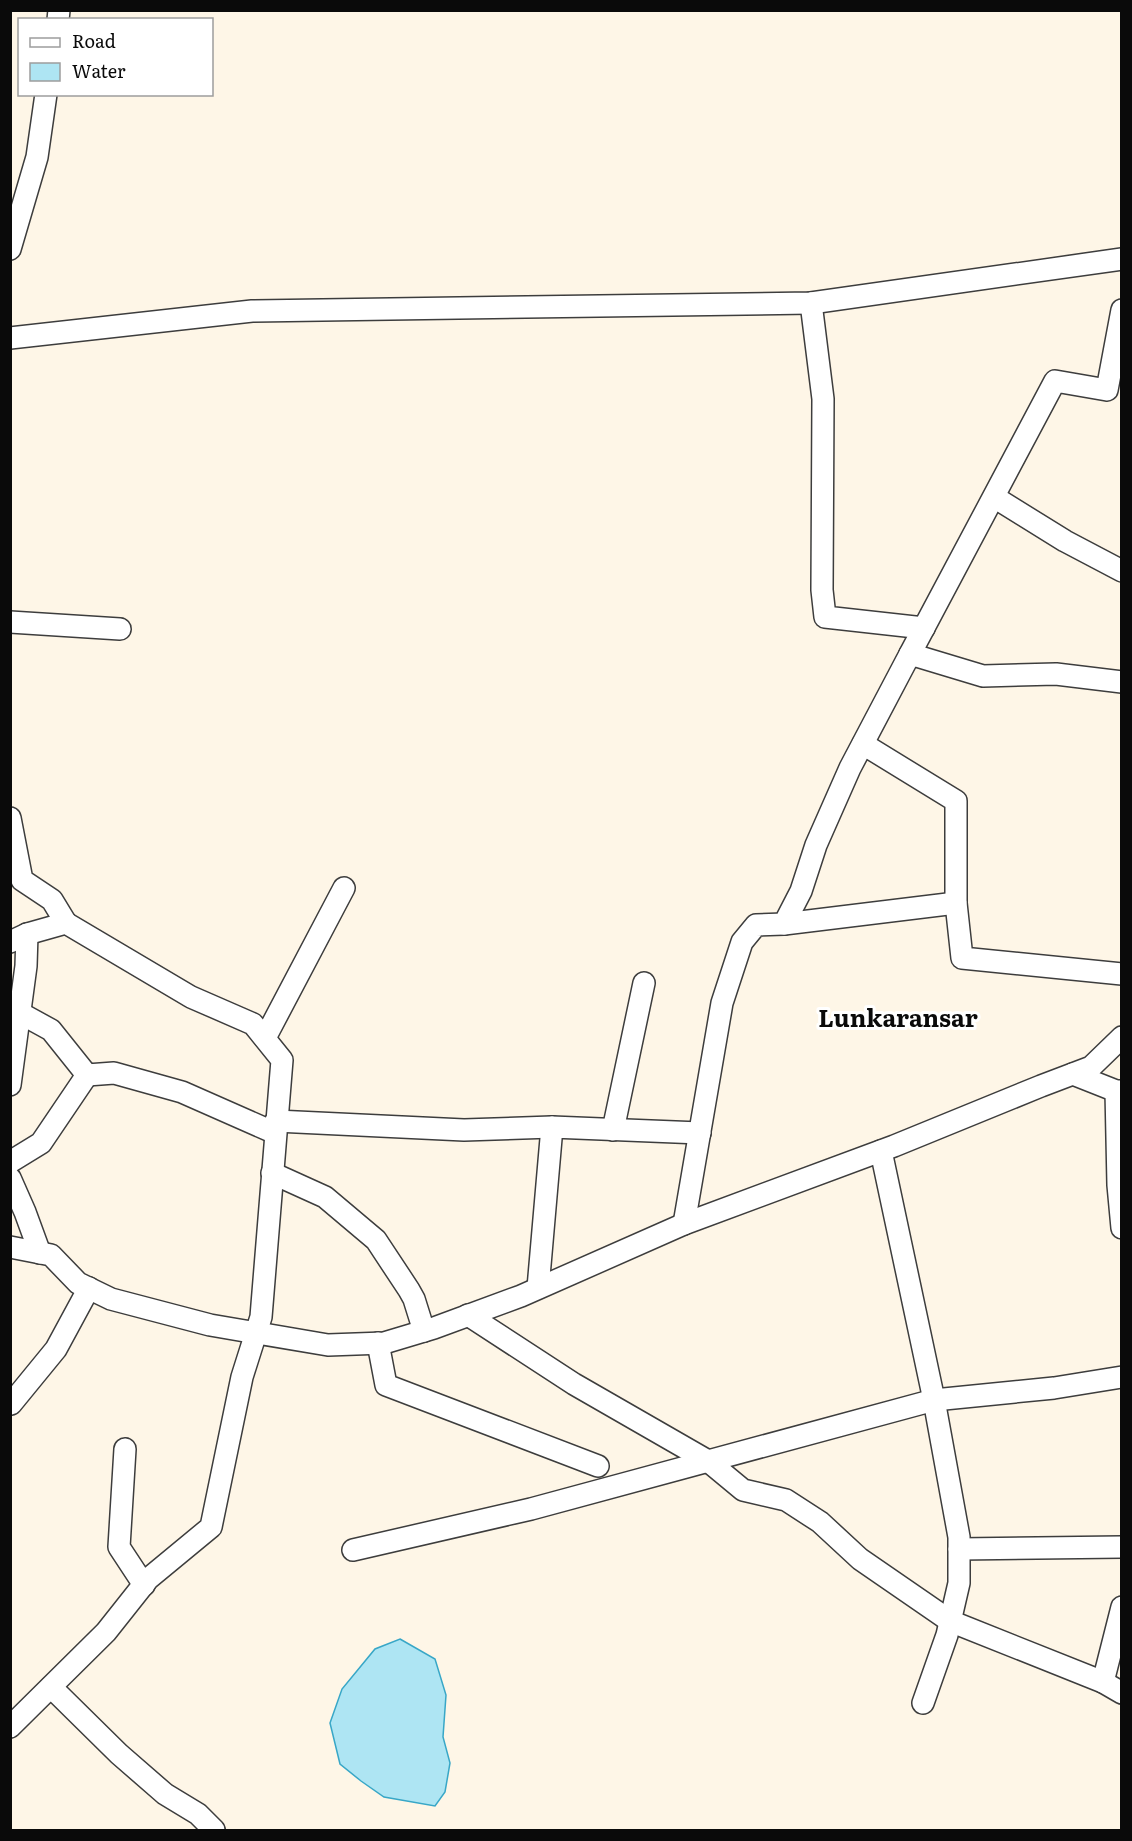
<svg xmlns="http://www.w3.org/2000/svg" width="1132" height="1841" font-family="Literata,serif">
<style>
.water{fill:#aee5f3;stroke:#38a7c7;stroke-width:1.5}
.lines{fill:none;stroke-linecap:round;stroke-linejoin:round}
.minor-casing{stroke:#3d3d3d;stroke-width:24}
.minor{stroke:#fff;stroke-width:21}
.labels{text-anchor:middle;dominant-baseline:central;stroke-width:6;stroke-linejoin:round;paint-order:stroke}
.district-label{font-size:24px;font-weight:bold;fill:#0a0a0a;stroke:#fff}
</style>
<rect width="100%" height="100%" fill="#fef6e7"/>
<!-- water -->
<path class="water" d="M400 1639 435 1659 446 1695 443 1737 450 1763 445 1792 435 1806 384 1797 361 1781 340 1764 330 1723 342 1689 375 1649Z"/>
<g class="lines">
<defs>
<g id="minor">
<path d="M58 20 59 10"/>
<path d="M10 249 37 157 46 94"/>
<path d="M811 303 823 399 822 590 825 617 924 628"/>
<path d="M10 338 252 311 811 303 1122 259"/>
<path d="M994 497 1065 541 1122 571"/>
<path d="M10 622 120 629"/>
<path d="M910 654 1055 381 1107 390 1122 310"/>
<path d="M863 744 956 801V903L962 958 1122 974"/>
<path d="M10 818 22 880 52 900 66 923"/>
<path d="M784 924 956 903"/>
<path d="M10 942 27 934 66 923 191 997 253 1024 282 1060 261 1317 242 1377 211 1527 148 1579 106 1632 10 1727"/>
<path d="M265 1038 344 888"/>
<path d="M1073 1074 1116 1091H1122"/>
<path d="M87 1075 114 1073 182 1092 275 1133"/>
<path d="M10 1085 26 966 27 934"/>
<path d="M1116 1091 1118 1185 1122 1228"/>
<path d="M276 1121 464 1130 552 1127"/>
<path d="M613 1130 644 983"/>
<path d="M881 1151 934 1400 959 1537V1583L947 1635 923 1703"/>
<path d="M10 1162 41 1143 87 1075 51 1030 20 1013"/>
<path d="M272 1173 325 1197 376 1240 409 1290 414 1299 424 1331"/>
<path d="M10 1178 25 1212 40 1253"/>
<path d="M684 1224 722 1003 742 942 756 925 784 924 801 891 816 845 850 768 910 654 983 676 1056 674 1122 682"/>
<path d="M10 1247 51 1255 78 1283 111 1299 210 1325 328 1345 384 1343 434 1328 521 1296 684 1224 894 1146 1041 1086 1091 1067 1122 1037"/>
<path d="M538 1288 552 1127 700 1133"/>
<path d="M468 1315 574 1384 708 1461 743 1490 786 1500 820 1522 860 1559 950 1621 1103 1682 1122 1607"/>
<path d="M378 1343 386 1385 598 1466"/>
<path d="M11 1404 56 1349 89 1288"/>
<path d="M125 1449 119 1547 144 1585"/>
<path d="M959 1549 1122 1547"/>
<path d="M353 1550 531 1509 934 1400 1054 1388 1122 1377"/>
<path d="M1103 1682 1122 1693"/>
<path d="M51 1687 119 1754 165 1794 198 1814 214 1830"/>
</g>
</defs>
<!-- minor casing -->
<use href="#minor" class="minor-casing"/>
<!-- minor -->
<use href="#minor" class="minor"/>
</g>
<g class="labels">
<!-- district labels -->
<g class="district-label">
<text x="898" y="1016">Lunkaransar</text>
</g>
</g>
<!-- border -->
<rect width="1132" height="1841" fill="none" stroke="#0a0a0a" stroke-width="24"/>
<!-- legend -->
<rect x="18" y="18" width="195" height="78" fill="#ffffff" stroke="#9d9d9d" stroke-width="1.5"/>
<rect x="30" y="38" width="30" height="9" fill="#ffffff" stroke="#9d9d9d" stroke-width="1.5"/>
<text x="72" y="48" font-size="18" fill="#0a0a0a">Road</text>
<rect x="30" y="63" width="30" height="18" fill="#aee5f3" stroke="#9d9d9d" stroke-width="1.5"/>
<text x="72" y="78" font-size="18" fill="#0a0a0a">Water</text>
</svg>
